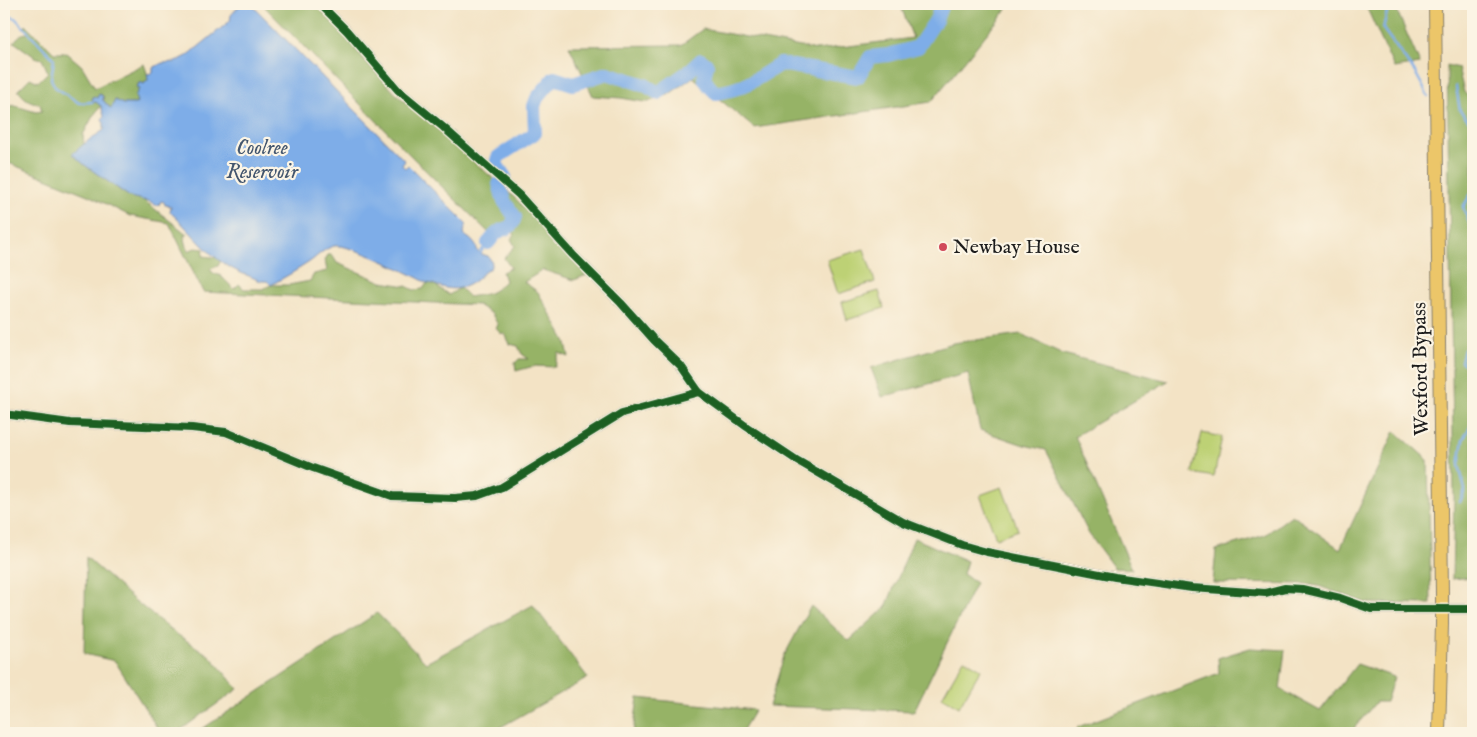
<svg xmlns="http://www.w3.org/2000/svg" width="1477" height="737" font-family="'IM FELL English',serif">
<style>
.green{fill:#bdd175;stroke:#6c7648}
.forest{fill:#96b366;stroke:#596841}
.water{fill:#7eade8;stroke:#4d6482}
.lines{fill:none;stroke-linecap:round;stroke-linejoin:round}
.stream{stroke:#7eade8;stroke-width:2.5}
.river{stroke:#7eade8;stroke-width:14}
.minor-casing{stroke:#888070;stroke-width:11}
.highway-casing{stroke:#888070;stroke-width:14}
.minor{stroke:#fff;stroke-width:9}
.highway{stroke:#ecc669;stroke-width:12}
.highway-bridge-casing{stroke:#888070;stroke-width:14;stroke-linecap:butt}
.highway-bridge{stroke:#ecc669;stroke-width:12}
.cycleway-casing{stroke:#fcf5e5;stroke-width:11}
.cycleway{stroke:#1b5e20;stroke-width:8}
.poi-dot{fill:#d1495b;stroke:#fcf5e5;stroke-width:2}
.labels{text-anchor:middle;dominant-baseline:central;stroke-width:4.5;stroke-linejoin:round;paint-order:stroke}
.poi-label{font-size:20px;fill:#1c1c1c;stroke:#fcf5e5;text-anchor:start}
.street-label{font-size:20px;fill:#1c1c1c;stroke:#fcf5e5}
.water-label{font-size:21px;font-style:italic;fill:#43566e;stroke:#fcf5e5}
</style>
<rect width="100%" height="100%" fill="#fcf5e5"/>
<filter id="ink" filterUnits="userSpaceOnUse"><feTurbulence type="fractalNoise" baseFrequency=".02" numOctaves="2"/><feDisplacementMap in="SourceGraphic" scale="10" xChannelSelector="R" yChannelSelector="G"/><feConvolveMatrix kernelMatrix="1 2 1 2 8 2 1 2 1" color-interpolation-filters="sRGB"/></filter>
<filter id="wash" filterUnits="userSpaceOnUse"><feTurbulence type="fractalNoise" baseFrequency=".0096" numOctaves="4" result="noise"/><feDisplacementMap in="SourceGraphic" scale="20" xChannelSelector="R" yChannelSelector="G"/><feGaussianBlur stdDeviation="1.12" result="paint"/><feColorMatrix in="noise" values="0 0 0 0 0 0 0 0 0 0 0 0 0 0 0 0 0 1.4 0 .05"/><feComposite in="paint" operator="in"/></filter>
<g filter="url(#wash)">
<rect width="100%" height="100%" fill="#f3e3c5"/>
<!-- green -->
<g class="green">
<path d="M864 249 875 282 838 294 827 260Z"/>
<path d="M879 291 884 308 847 320 842 302Z"/>
<path d="M1202 433 1222 437 1214 477 1192 473Z"/>
<path d="M1002 487 1018 530 996 538 980 495Z"/>
<path d="M964 659 981 669 959 707 942 697Z"/>
</g>
<!-- forest -->
<g class="forest">
<path d="M267 4H315L344 34 363 58 395 93 440 131 516 199 587 275 574 280 543 270 524 282 538 292 565 340 569 357 559 353 555 367 534 366 516 371 515 363 519 359H529L522 354 518 346 510 344 505 334 500 333 496 328 498 325 492 314 478 305 203 292 169 223 130 216 90 196 4 161V112L12 105 36 112 42 111 40 104C30 102 24 99 18 90L30 78 38 82 48 72 42 59 35 57 14 42C19 36 21 33 29 33L25 29 26 25 54 53H67L82 66 95 88 144 64 149 79 143 84 140 82 136 86 139 89 136 104H123L115 100 112 109 104 101 103 96 100 94 97 98 93 97 92 99 101 106 93 116 83 135 84 145 73 154 86 166 130 197 142 199 188 235H184L188 251 195 248 204 249 203 256 218 258 220 262 218 266 210 269 213 273 221 276 234 289 239 284 244 289H263L271 285H289L310 281 314 274 327 271 325 260 328 255H332L337 263 382 282 406 286 414 290 423 289 427 283H432L449 295 460 288 469 297C488 293 490 296 505 281L502 272 511 268 504 258 515 246 511 239 515 234 509 229 498 231 493 237 404 149 265 7Z"/>
<path d="M900 4H1011L931 102 754 128 693 77 668 95 645 102 621 98 593 96 569 46 681 45 703 29 817 50 913 38Z"/>
<path d="M1365 4H1394L1420 64 1394 68Z"/>
<path d="M1447 65 1458 68 1464 92 1473 102V577L1452 579 1454 497Z"/>
<path d="M1021 334 1063 354 1168 381 1075 436 1132 569 1114 568 1089 534 1046 450 1024 445 980 430 968 373 882 397 871 368 953 343Z"/>
<path d="M1395 431 1428 460 1431 604 1366 603 1313 584 1213 583 1216 550 1265 535 1292 515 1340 549Z"/>
<path d="M914 538 967 561 963 574 976 583 914 711 769 706 784 656 811 606 849 641 886 607Z"/>
<path d="M86 557 134 600 175 633 210 656 238 689 176 733H165L158 729 115 661 84 654Z"/>
<path d="M533 605 588 678 490 733H196L377 613 426 663Z"/>
<path d="M1250 648 1285 650 1280 689 1320 711 1357 664 1394 677 1386 702H1376L1350 733H1076L1078 727 1219 673 1218 658Z"/>
<path d="M638 698 755 710 741 733H633Z"/>
</g>
<!-- water -->
<path class="water" d="M241 4 245 6 251 4 405 161 402 165 405 168 408 165 467 224C460 238 468 235 473 242 480 249 473 252 488 256L492 262 490 269H487C475 283 461 293 442 287 436 286 433 283 427 283 412 274 349 243 334 246 323 249 316 258 308 263 296 271 283 278 271 285L267 281C259 282 255 278 249 276 211 263 197 236 170 212L171 206 165 205 164 202 161 201 159 205H155L151 202 130 197 86 166 72 154 89 140 104 130V123L102 120 104 116 101 106 96 102H92L93 96 97 98 99 94 103 96 102 99 111 109 115 100 123 104H136L137 102 135 96 139 89 136 88 140 82 144 84 148 80 147 74 153 73V68L162 63 175 62 187 56 230 21 231 15Z"/>
<g class="lines">
<!-- stream -->
<g class="stream">
<path d="M1382 4 1387 12 1383 29 1416 74 1428 96"/>
<path d="M4 15 15 18 54 59 51 79 55 87 79 103 92 102"/>
<path d="M1456 86 1460 111 1473 125"/>
<path d="M1473 191 1463 207 1473 232"/>
<path d="M480 253 488 243"/>
<path d="M1473 284V291"/>
<path d="M1473 342 1464 350 1461 362 1473 369"/>
<path d="M1460 502 1465 490 1459 465 1463 440 1473 421"/>
</g>
<!-- river -->
<g class="river">
<path d="M505 177 496 164 498 157 535 133 534 106 537 98 554 78 573 84 607 73 645 85 658 93 688 72 701 60 707 65 704 78 709 86 716 93C744 89 757 79 780 64L858 77 870 57 888 55 918 47 936 20 942 4"/>
<path d="M488 243C491 240 493 236 497 233 506 225 510 233 515 217L504 201 499 184"/>
</g>
</g>
</g>
<g filter="url(#ink)">
<g class="lines">
<defs>
<g id="minor">
<path d="M320 4 347 31 398 90 443 127 519 195 573 255 621 303 654 340 681 366 699 392 747 427 798 461 903 522 962 545 987 552 1115 577 1192 588 1265 593 1285 588 1302 589 1340 598 1371 609H1473"/>
<path d="M4 414 70 423 192 428 226 432 313 468 392 496 455 498 477 496 502 487 622 413 699 392"/>
</g>
<g id="highway">
<path d="M1435 4 1442 595"/>
<path d="M1439 733 1442 624"/>
</g>
</defs>
<!-- minor casing -->
<use href="#minor" class="minor-casing"/>
<!-- highway casing -->
<use href="#highway" class="highway-casing"/>
<!-- minor -->
<use href="#minor" class="minor"/>
<!-- highway -->
<use href="#highway" class="highway"/>
<defs>
<path id="highway-bridge" d="M1442 624V595"/>
</defs>
<!-- highway-bridge casing -->
<use href="#highway-bridge" class="highway-bridge-casing"/>
<!-- highway-bridge -->
<use href="#highway-bridge" class="highway-bridge"/>
<defs>
<g id="cycleway">
<path d="M320 4 347 31 398 90 443 127 519 195 573 255 621 303 654 340 681 366 699 392 747 427 798 461 903 522 962 545 987 552 1115 577 1192 588 1265 593 1285 588 1302 589 1340 598 1371 609H1473"/>
<path d="M4 414 70 423 192 428 226 432 313 468 392 496 455 498 477 496 502 487 622 413 699 392"/>
</g>
</defs>
<!-- cycleway casing -->
<use href="#cycleway" class="cycleway-casing"/>
<!-- cycleway -->
<use href="#cycleway" class="cycleway"/>
</g>
</g>
<!-- markers -->
<circle class="poi-dot" cx="943" cy="247" r="5"/>
<g class="labels">
<!-- poi labels -->
<g class="poi-label">
<text x="953" y="247">Newbay House</text>
</g>
<!-- street labels -->
<g class="street-label">
<text transform="translate(1421 369) rotate(-91)">Wexford Bypass</text>
</g>
<!-- water labels -->
<g class="water-label">
<text x="262" y="148">Coolree<tspan x="262" dy="24">Reservoir</tspan></text>
</g>
</g>
<!-- margin -->
<rect width="1477" height="737" fill="none" stroke="#fcf5e5" stroke-width="20"/>
</svg>
